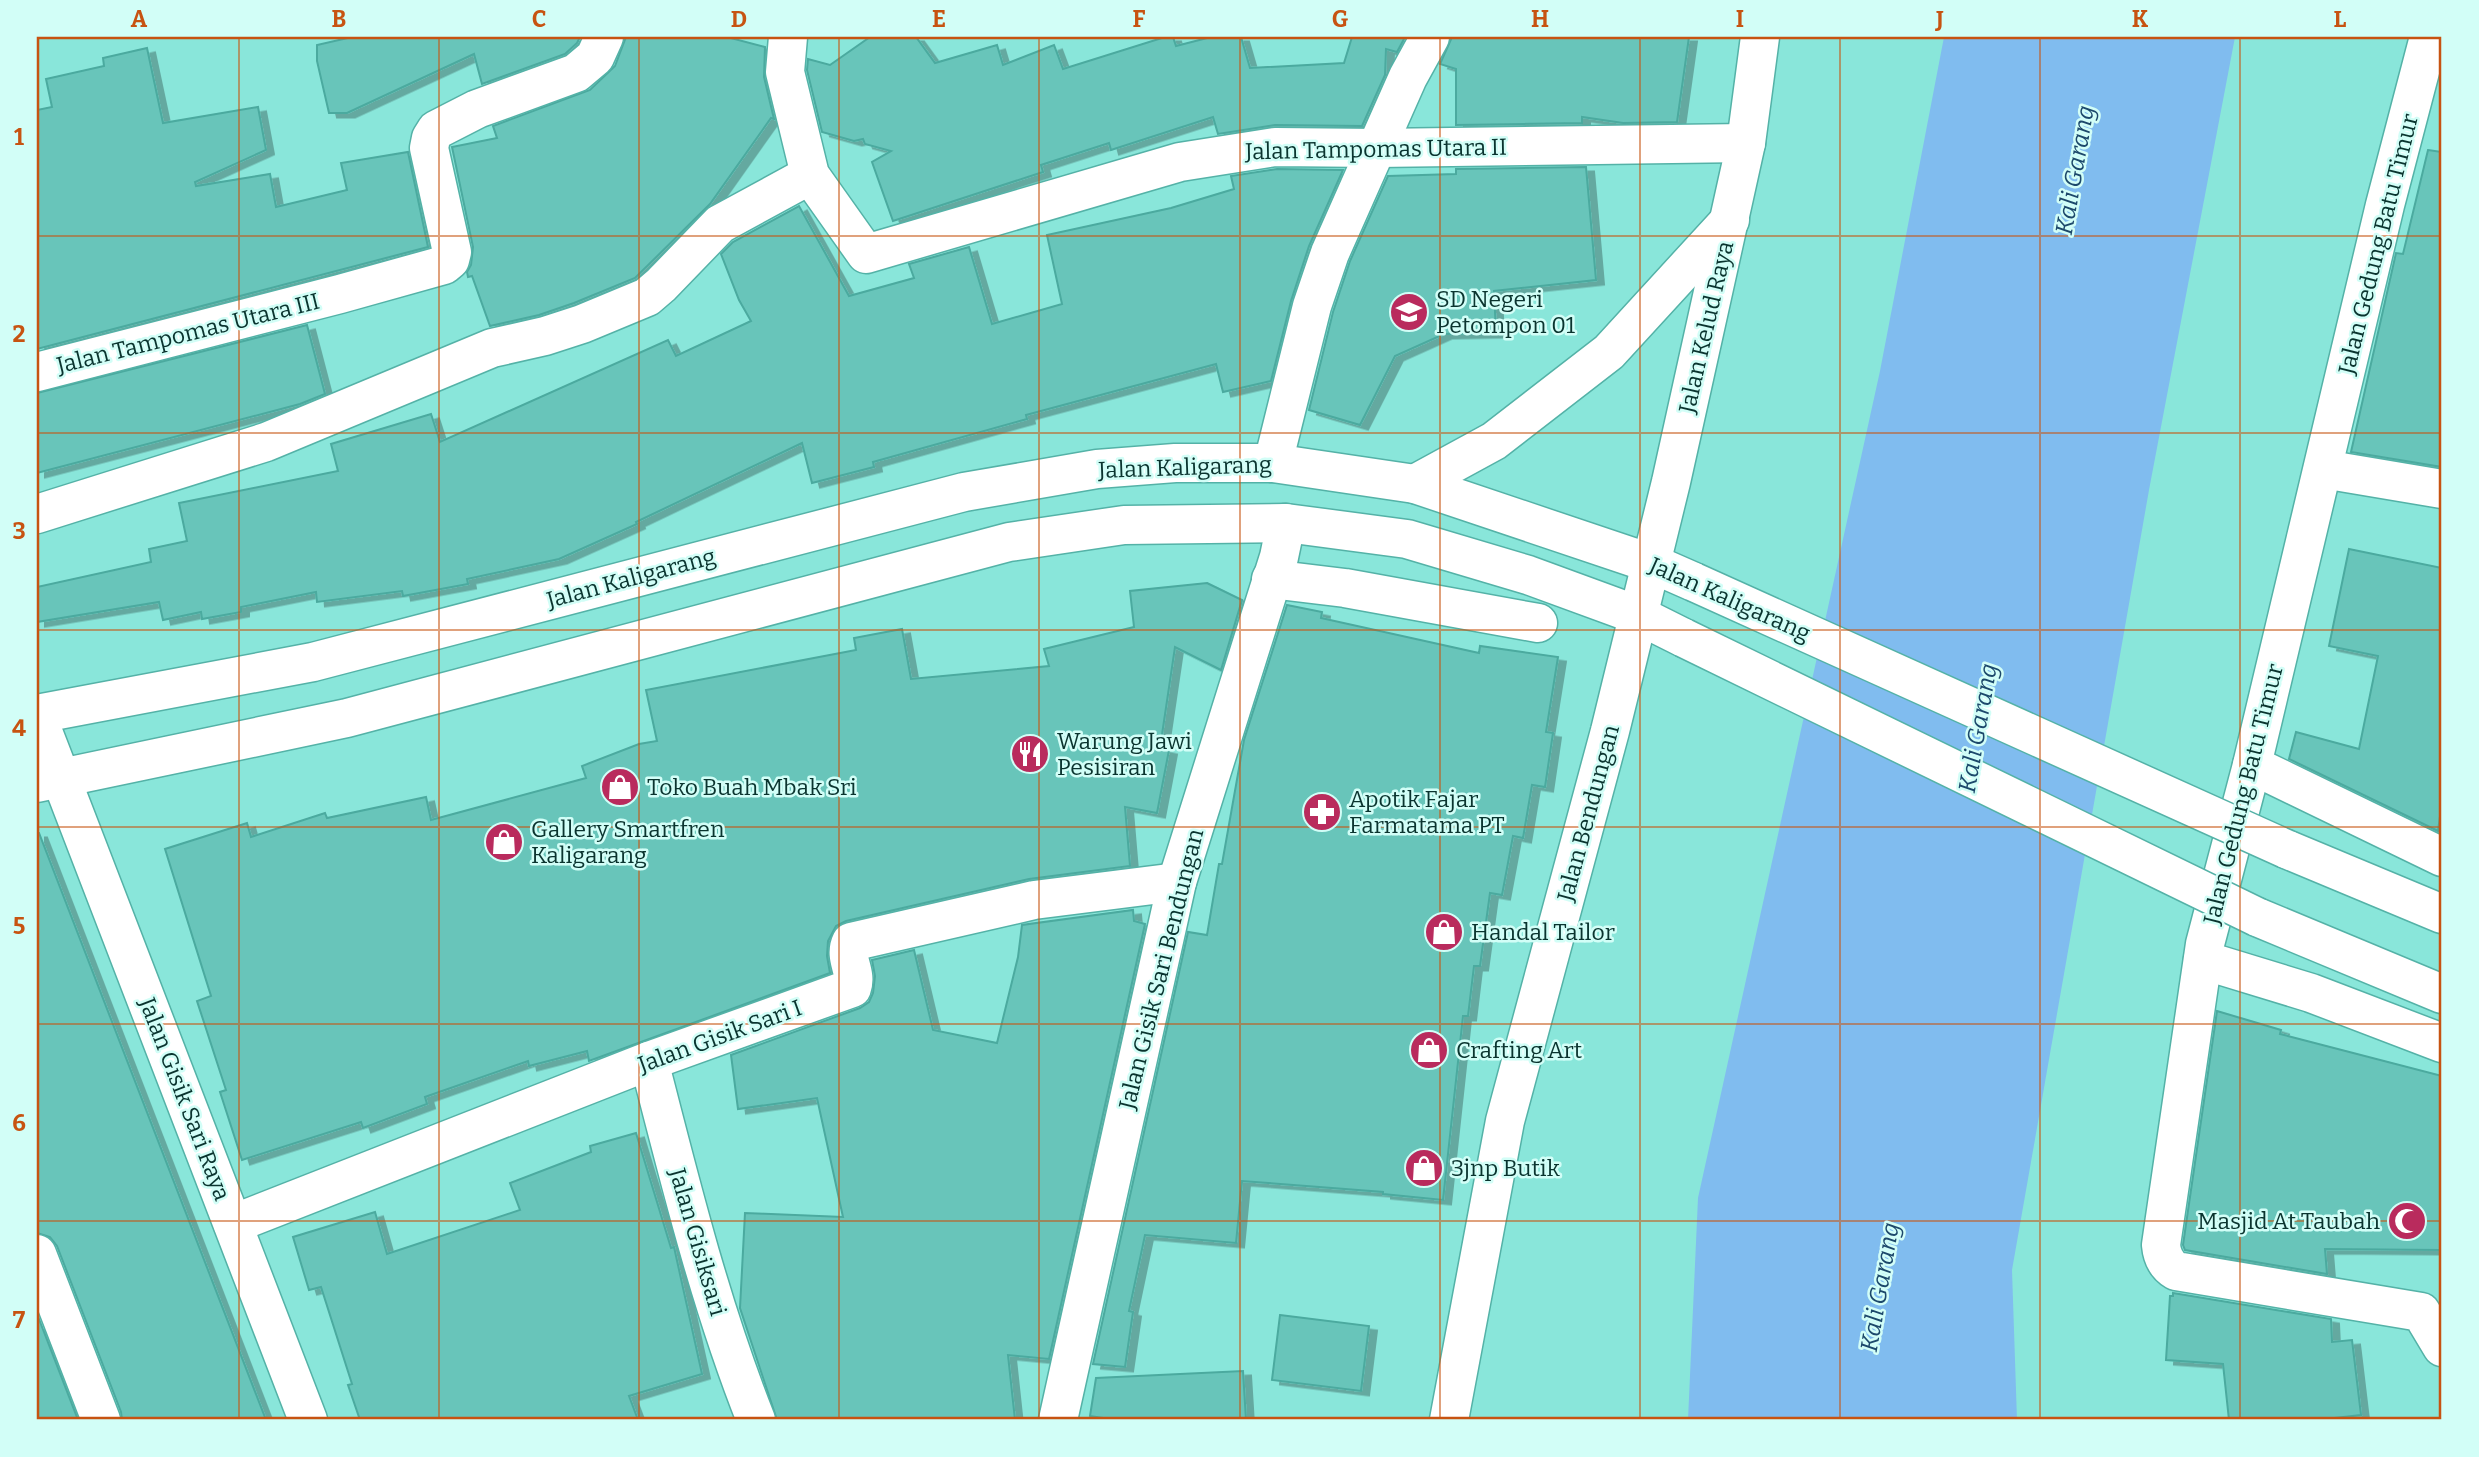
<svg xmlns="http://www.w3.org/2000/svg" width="2479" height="1457" font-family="Bitter,serif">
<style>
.water{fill:#80bcef}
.building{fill:#68c5ba;stroke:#4baa9f;stroke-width:2;filter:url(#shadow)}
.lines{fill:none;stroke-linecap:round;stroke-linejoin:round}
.street-casing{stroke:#54b2a7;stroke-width:41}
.secondary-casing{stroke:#54b2a7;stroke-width:41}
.highway-casing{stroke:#54b2a7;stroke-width:41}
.street{stroke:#fff;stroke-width:38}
.secondary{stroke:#fff;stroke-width:38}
.highway{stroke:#fff;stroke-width:38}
.highway-bridge-casing{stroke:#54b2a7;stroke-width:41;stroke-linecap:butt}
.highway-bridge{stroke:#fff;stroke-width:38}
.grid{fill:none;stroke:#c75311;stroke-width:2;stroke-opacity:0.55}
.labels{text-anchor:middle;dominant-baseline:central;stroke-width:5;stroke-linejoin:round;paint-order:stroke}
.street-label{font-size:23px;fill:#0a342f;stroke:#d2fef7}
.poi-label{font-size:23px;fill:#0a342f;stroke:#d2fef7;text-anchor:start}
.water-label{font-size:24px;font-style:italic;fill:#1c486b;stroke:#d2fef7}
.neatline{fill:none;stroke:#c75311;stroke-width:2.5}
.grid-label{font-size:23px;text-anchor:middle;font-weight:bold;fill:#c75311}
</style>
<defs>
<filter id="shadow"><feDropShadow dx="8" dy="4.5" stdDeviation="0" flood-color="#0004"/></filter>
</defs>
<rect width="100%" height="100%" fill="#89e6da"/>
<!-- water -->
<path class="water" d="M1944 37H2235L2149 490 2012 1270 2017 1420H1688L1698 1198 1880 371Z"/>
<!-- building -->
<g class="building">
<path d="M352 37H580L577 43 565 54 482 84 474 54 347 113H329L317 61V45Z"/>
<path d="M626 37H727L765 47 764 77 774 119 771 118 710 204 635 278 574 303 539 315 490 326 472 276 468 277 467 272 471 265 473 247 452 147 497 138 493 126 590 90 615 66Z"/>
<path d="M870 37H916L935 63 997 45 1003 65 1054 45 1063 69 1165 37H1173L1176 46 1211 37H1241L1250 68 1344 63 1352 37H1405L1397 52 1386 49 1385 75 1362 126 1275 125 1218 134 1213 117 1111 150 1109 143 1041 165 1043 172 893 221 872 162 891 151 865 144 863 139 854 141 822 132 807 70 808 59 830 65Z"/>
<path d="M1452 37H1689L1677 122 1623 123 1582 117V123L1456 125V69L1440 64Z"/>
<path d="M147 48 163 123 258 107 266 150 195 182 196 186 270 174 276 207 347 190 341 163 408 152 428 247 37 349V110L52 107 46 79 104 66 103 58Z"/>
<path d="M2428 150 2442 152V467L2351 452 2396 253 2403 254Z"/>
<path d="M1586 167 1596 280 1494 291 1496 333 1444 334 1395 356 1360 425 1309 410 1333 312 1350 261 1388 176 1456 174V169Z"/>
<path d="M1277 169 1343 170 1309 246 1291 301 1271 381 1223 392 1216 364 1026 415 1027 419 873 462 874 467 812 483 802 443 636 522 637 524 559 559 467 579 468 584 403 596 402 591 317 602 316 592 241 607V612L202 619 201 612 163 620 159 602 37 622V587L151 562 149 549 187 541 179 503 338 471 331 444 431 414 440 442 668 340 676 356 751 321 739 300 721 254 733 242 799 206 849 296 914 278 909 264 969 247 992 324 1062 304 1047 235 1171 208 1234 189 1231 176Z"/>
<path d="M307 325 325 394 300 404 37 473V393Z"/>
<path d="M2349 549 2442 568V802L2438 831 2289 759 2296 732 2359 749 2378 656 2329 646Z"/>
<path d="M1207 583 1242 600 1221 670 1175 647 1160 748 1169 750 1157 813 1125 807 1130 866 1029 879 846 921 836 926 828 941 827 956 830 973 589 1061 587 1051 529 1066 528 1061 425 1097 427 1104 363 1128 361 1122 242 1160 220 1092 226 1090 197 1001 211 996 165 849 247 823 251 837 325 813 327 818 426 797 431 820 586 778 582 766 639 744 657 741 646 690 856 650 854 638 902 629 911 679 1049 666 1044 649 1134 627 1130 591Z"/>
<path d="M1287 605 1322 612 1321 618 1479 653 1480 646 1558 657 1546 732 1553 733 1545 787 1532 785 1523 838 1513 836 1502 895 1490 893 1480 966H1474L1468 1016H1463L1443 1200 1383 1194V1192L1242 1181 1236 1243 1145 1235 1129 1311 1133 1312 1125 1367 1093 1364 1188 932 1207 935 1219 864H1222L1244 740Z"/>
<path d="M37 833H39L266 1420H122L121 1412 57 1246 50 1237 37 1233Z"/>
<path d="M1133 910 1134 921 1145 924 1049 1359 1008 1355 1015 1420H777L740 1308 745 1213 843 1217 817 1098 738 1109 731 1055 860 1008 869 1002 873 993 875 976 872 960 914 950 933 1030 997 1043 1018 957 1022 925Z"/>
<path d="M2217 1011 2281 1030 2280 1034 2442 1076 2440 1250 2325 1249 2327 1274 2185 1250 2183 1245Z"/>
<path d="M636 1133 671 1248 674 1247 702 1374 629 1396 638 1420H360L348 1385 352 1384 321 1287 309 1290 293 1237 375 1212 387 1254 520 1210 510 1183 591 1152 590 1146Z"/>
<path d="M2173 1293 2331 1319 2332 1342 2352 1340 2361 1415 2317 1420H2229L2223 1364 2166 1360 2170 1296H2173Z"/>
<path d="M37 1314 78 1420H37Z"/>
<path d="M1280 1315 1369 1326 1361 1391 1272 1380Z"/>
<path d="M1243 1371 1246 1420H1116L1090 1416 1096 1378Z"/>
</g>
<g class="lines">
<defs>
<g id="street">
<path d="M788 37 785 72 810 175 866 254 1180 162 1275 147 1377 148 1746 143"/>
<path d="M2429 37 2385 205 2252 765 2205 944 2161 1245C2162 1256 2166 1265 2176 1271L2421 1312 2442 1347"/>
<path d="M37 372 340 294 444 265 450 260 452 252 429 148 431 138 436 130 477 109 576 73 595 57 604 37"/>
<path d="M1273 463 1312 306 1330 253 1408 77 1430 37"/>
<path d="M2323 469 2442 489"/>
<path d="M37 514 266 442 492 348 545 336 582 324 647 297 661 285 720 224 810 175"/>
<path d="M1271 579 1345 588 1538 623"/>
<path d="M37 716 308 1420"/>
<path d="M2252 765 2442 857"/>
<path d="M2203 960 2311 993 2442 1043"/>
<path d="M649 1061C680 1182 710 1304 756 1420"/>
<path d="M233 1224 649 1061 852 988C858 972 843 958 851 942L1034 900 1177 882"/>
<path d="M37 1254 101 1420"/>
<path d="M1058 1420 1177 882 1279 557 1286 523"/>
</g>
<path id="secondary" d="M1449 1420 1505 1121 1610 731 1671 482 1746 143 1760 37"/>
<g id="highway">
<path d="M1415 484 1494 441 1609 352 1730 220"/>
<path d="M37 714 313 662 964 492 1097 469 1175 463H1273L1415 484 1653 564 1694 582"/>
<path d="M37 783 347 718 1009 542 1124 525 1286 523 1407 539 1528 575 1640 616 1684 638"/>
<path d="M2286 849 2442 914"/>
<path d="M2257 917 2442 994"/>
</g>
</defs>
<!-- street casing -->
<use href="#street" class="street-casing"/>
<!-- secondary casing -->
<use href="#secondary" class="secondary-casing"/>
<!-- highway casing -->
<use href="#highway" class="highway-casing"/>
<!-- street -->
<use href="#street" class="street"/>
<!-- secondary -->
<use href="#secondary" class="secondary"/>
<!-- highway -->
<use href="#highway" class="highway"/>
<defs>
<g id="highway-bridge">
<path d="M1694 582 2286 849"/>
<path d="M1684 638 2257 917"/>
</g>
</defs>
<!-- highway-bridge casing -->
<use href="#highway-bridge" class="highway-bridge-casing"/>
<!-- highway-bridge -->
<use href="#highway-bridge" class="highway-bridge"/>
</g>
<!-- grid -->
<path class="grid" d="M239 37V1420M439 37V1420M639 37V1420M839 37V1420M1039 37V1420M1240 37V1420M1440 37V1420M1640 37V1420M1840 37V1420M2040 37V1420M2240 37V1420M37 236H2442M37 433H2442M37 630H2442M37 827H2442M37 1024H2442M37 1221H2442"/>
<!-- icons -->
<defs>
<symbol id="school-disc" viewBox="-11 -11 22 22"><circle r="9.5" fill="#b92b5d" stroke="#d2fef7"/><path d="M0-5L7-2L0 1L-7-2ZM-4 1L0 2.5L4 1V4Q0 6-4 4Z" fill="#fff"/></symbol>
<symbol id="restaurant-disc" viewBox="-11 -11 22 22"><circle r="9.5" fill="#b92b5d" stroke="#d2fef7"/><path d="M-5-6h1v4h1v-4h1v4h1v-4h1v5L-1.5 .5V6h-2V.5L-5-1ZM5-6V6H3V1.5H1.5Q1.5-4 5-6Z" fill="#fff"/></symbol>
<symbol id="shop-disc" viewBox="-11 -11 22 22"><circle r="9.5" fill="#b92b5d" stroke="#d2fef7"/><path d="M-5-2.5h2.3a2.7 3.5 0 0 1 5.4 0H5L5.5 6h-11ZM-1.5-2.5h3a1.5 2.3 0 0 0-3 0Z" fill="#fff"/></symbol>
<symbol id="pharmacy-disc" viewBox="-11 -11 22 22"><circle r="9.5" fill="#b92b5d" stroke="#d2fef7"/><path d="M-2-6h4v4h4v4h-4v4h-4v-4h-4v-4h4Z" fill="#fff"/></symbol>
<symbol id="mosque-disc" viewBox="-11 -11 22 22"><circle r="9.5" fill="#b92b5d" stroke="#d2fef7"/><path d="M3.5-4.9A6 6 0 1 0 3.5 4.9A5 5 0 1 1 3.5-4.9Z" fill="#fff"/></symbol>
</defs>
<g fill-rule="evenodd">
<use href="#school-disc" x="1387" y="290" width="44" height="44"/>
<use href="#restaurant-disc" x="1008" y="732" width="44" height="44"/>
<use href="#shop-disc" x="598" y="765" width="44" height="44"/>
<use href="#pharmacy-disc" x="1300" y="790" width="44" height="44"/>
<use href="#shop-disc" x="482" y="820" width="44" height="44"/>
<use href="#shop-disc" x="1422" y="910" width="44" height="44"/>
<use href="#shop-disc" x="1407" y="1028" width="44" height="44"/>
<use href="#shop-disc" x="1402" y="1146" width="44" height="44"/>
<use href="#mosque-disc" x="2385" y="1199" width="44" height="44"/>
</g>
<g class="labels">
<!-- street labels -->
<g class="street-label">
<text transform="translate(1376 149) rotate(-1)">Jalan Tampomas Utara II</text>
<text transform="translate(2378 244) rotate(-76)">Jalan Gedung Batu Timur</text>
<text transform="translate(1706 327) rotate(-77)">Jalan Kelud Raya</text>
<text transform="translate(188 333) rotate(-14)">Jalan Tampomas Utara III</text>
<text transform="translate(1185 467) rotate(-2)">Jalan Kaligarang</text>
<text transform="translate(631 578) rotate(-15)">Jalan Kaligarang</text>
<text transform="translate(1730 599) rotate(24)">Jalan Kaligarang</text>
<text transform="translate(2243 794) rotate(-76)">Jalan Gedung Batu Timur</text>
<text transform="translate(1588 813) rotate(-75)">Jalan Bendungan</text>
<text transform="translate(1161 969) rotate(-76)">Jalan Gisik Sari Bendungan</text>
<text transform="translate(720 1036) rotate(-20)">Jalan Gisik Sari I</text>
<text transform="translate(185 1099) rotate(69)">Jalan Gisik Sari Raya</text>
<text transform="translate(698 1242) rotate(74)">Jalan Gisiksari</text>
</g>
<!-- poi labels -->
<g class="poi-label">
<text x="1436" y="299">SD Negeri<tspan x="1436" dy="26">Petompon 01</tspan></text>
<text x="1057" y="741">Warung Jawi<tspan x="1057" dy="26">Pesisiran</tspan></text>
<text x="647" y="787">Toko Buah Mbak Sri</text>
<text x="1349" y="799">Apotik Fajar<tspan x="1349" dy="26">Farmatama PT</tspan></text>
<text x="531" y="829">Gallery Smartfren<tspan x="531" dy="26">Kaligarang</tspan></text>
<text x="1471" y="932">Handal Tailor</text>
<text x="1456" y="1050">Crafting Art</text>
<text x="1451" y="1168">3jnp Butik</text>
<text x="2380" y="1221" text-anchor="end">Masjid At Taubah</text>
</g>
<!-- water labels -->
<g class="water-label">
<text transform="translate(2075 170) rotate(-80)">Kali Garang</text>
<text transform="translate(1978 728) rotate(-80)">Kali Garang</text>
<text transform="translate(1880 1287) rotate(-80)">Kali Garang</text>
</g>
</g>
<!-- border -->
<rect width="2479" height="1457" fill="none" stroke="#d2fef7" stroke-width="77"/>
<rect x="38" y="38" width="2402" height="1380" class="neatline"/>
<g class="grid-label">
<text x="139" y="27">A</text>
<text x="339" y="27">B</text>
<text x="539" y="27">C</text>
<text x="739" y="27">D</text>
<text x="939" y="27">E</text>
<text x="1139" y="27">F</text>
<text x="1340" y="27">G</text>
<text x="1540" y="27">H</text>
<text x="1740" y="27">I</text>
<text x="1940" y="27">J</text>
<text x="2140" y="27">K</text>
<text x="2340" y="27">L</text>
<text x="19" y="145">1</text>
<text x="19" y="342">2</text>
<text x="19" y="539">3</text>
<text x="19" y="736">4</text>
<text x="19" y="934">5</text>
<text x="19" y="1131">6</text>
<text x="19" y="1328">7</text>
</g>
</svg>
